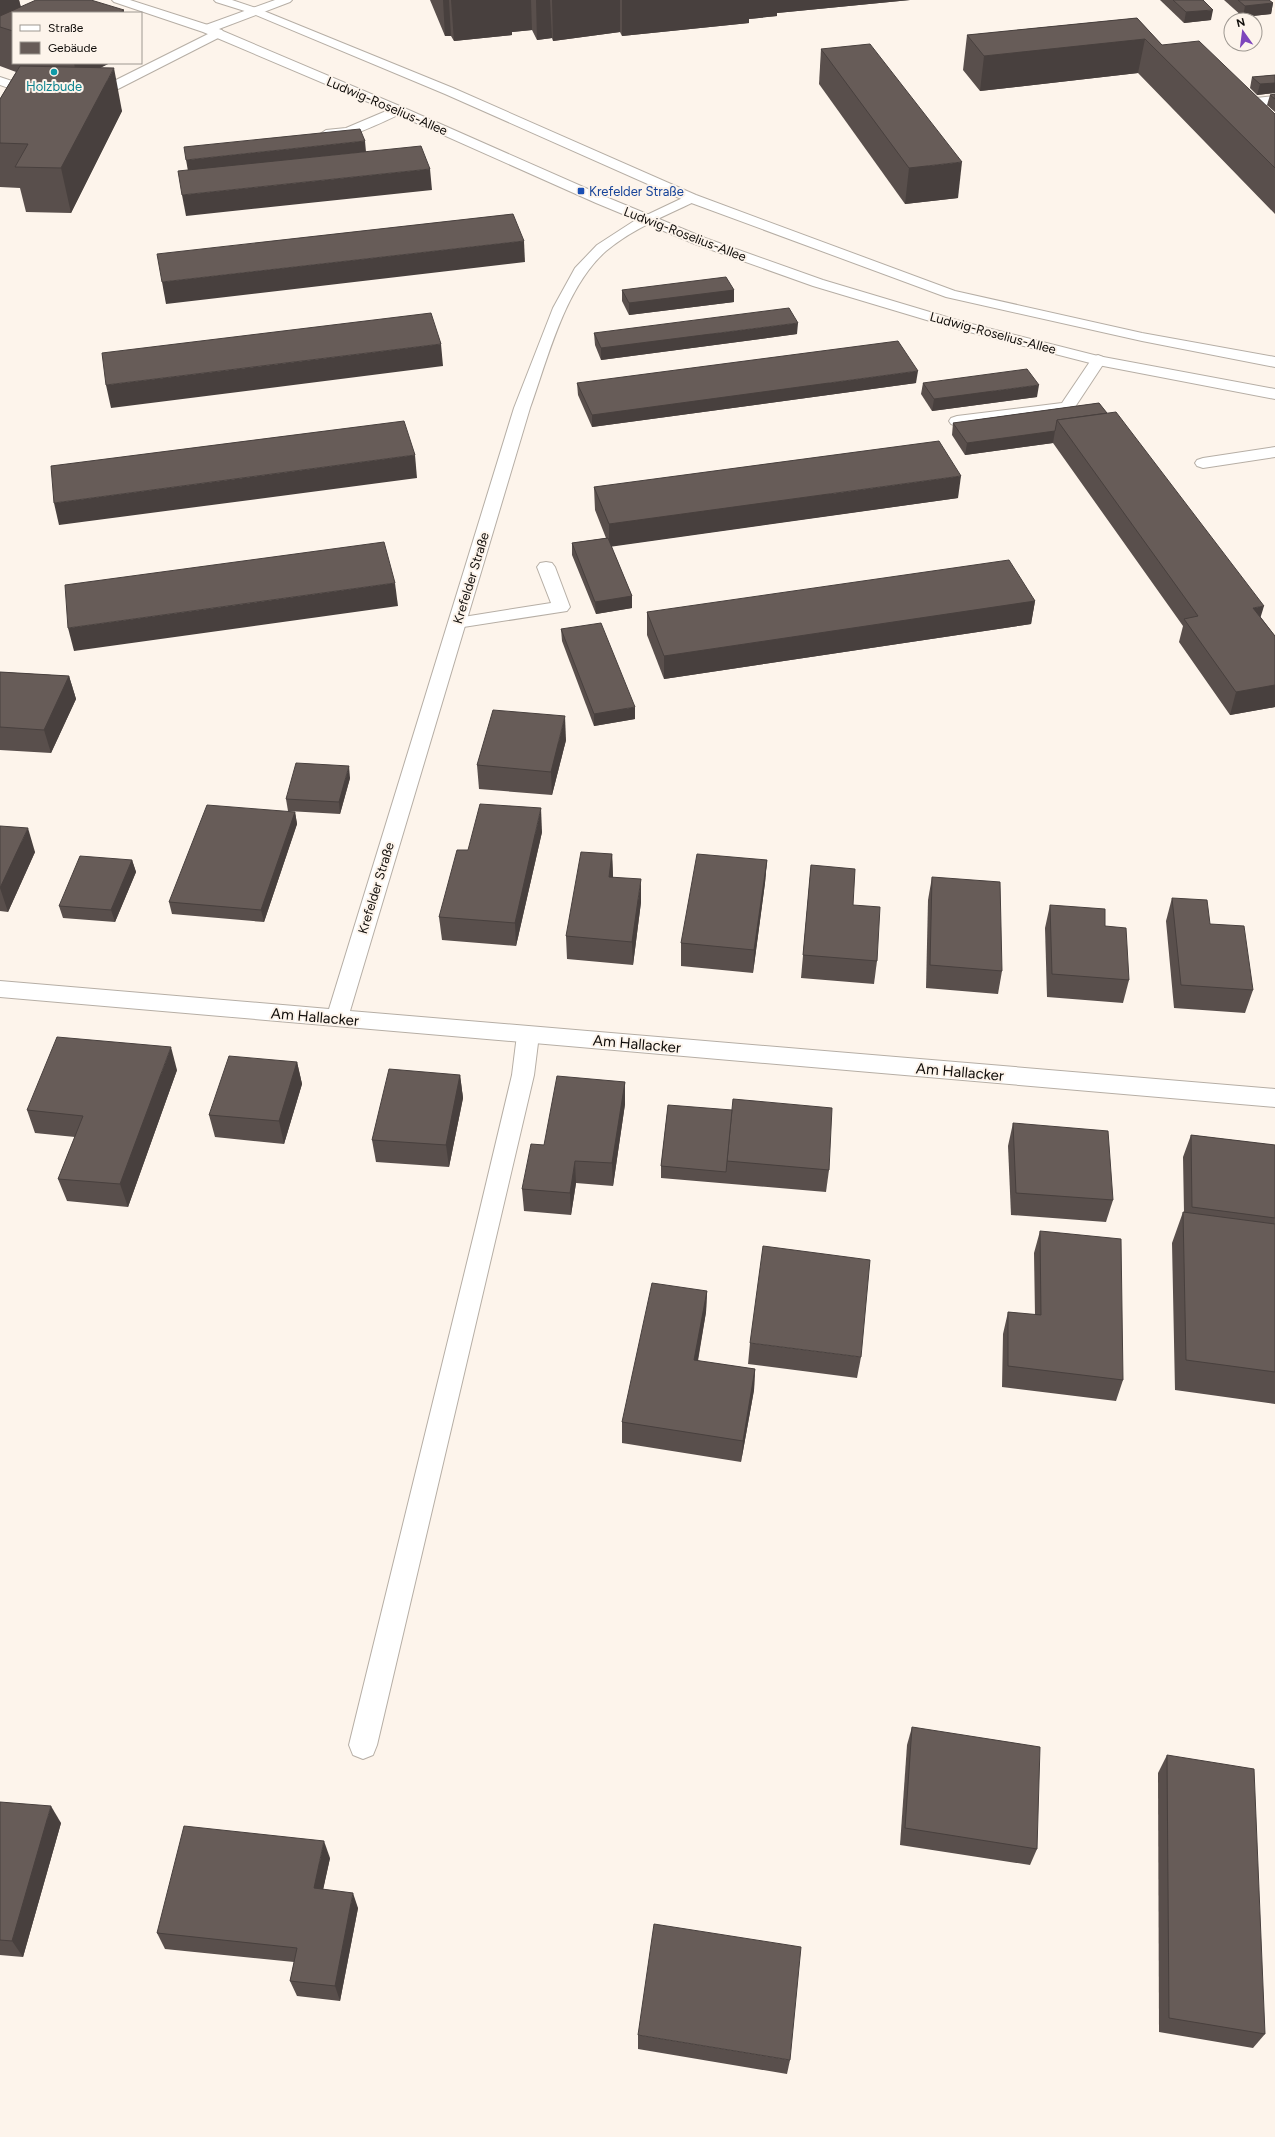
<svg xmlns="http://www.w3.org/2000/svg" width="1275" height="2137" font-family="Figtree,sans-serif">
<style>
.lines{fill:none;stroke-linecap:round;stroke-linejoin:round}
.lane-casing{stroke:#b6aea5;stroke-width:2}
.street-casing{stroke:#b6aea5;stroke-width:2}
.secondary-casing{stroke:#b6aea5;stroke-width:2}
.lane{fill:#fff;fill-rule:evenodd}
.street{fill:#fff;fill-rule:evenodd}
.secondary{fill:#fff;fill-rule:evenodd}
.wall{fill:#594f4c}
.shaded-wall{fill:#48403e}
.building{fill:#675c58;stroke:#48403e}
.culture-dot{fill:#0f9aa8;stroke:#fdf4eb;stroke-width:1.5}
.transit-dot{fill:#1a4fb4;stroke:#fdf4eb;stroke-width:1.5}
.labels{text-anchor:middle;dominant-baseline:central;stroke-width:4;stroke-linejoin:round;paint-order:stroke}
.far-culture-label{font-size:13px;fill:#0d838f;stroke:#fdf4eb}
.far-street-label{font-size:13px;fill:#100d0a;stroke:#fdf4eb}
.far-transit-label{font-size:13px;fill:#164399;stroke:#fdf4eb;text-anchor:start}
.street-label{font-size:15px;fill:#100d0a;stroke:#fdf4eb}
</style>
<rect width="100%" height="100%" fill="#fdf4eb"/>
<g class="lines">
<defs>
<g id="lane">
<path d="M218 29 222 30 224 33 222 36 118 89 99 94H88L82 90 88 86 110 83Z"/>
<path d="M0 77 21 84H38L44 88C37 98 10 89 0 85Z"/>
<path d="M1275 96V104L1256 106 1250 102 1256 98Z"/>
<path d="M398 106 402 107 404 110 402 113C389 119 330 150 320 134L326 130 346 128Z"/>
<path d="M1098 355 1103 357 1106 360 1073 410 957 426 951 424 949 421 951 418 957 416 1062 403 1093 357Z"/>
<path d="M1275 447V457L1203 468 1197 466 1195 463 1197 460 1203 458Z"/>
<path d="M546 562 552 563 555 567 570 607 567 611 457 628 451 627 448 623 451 619 457 618 551 603 537 567 540 563Z"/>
<path d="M528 1027 536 1029 539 1035 534 1075 377 1745 373 1755 363 1759 353 1755 349 1745 476 1226 512 1075 517 1035 520 1029Z"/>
</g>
<g id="street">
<path d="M275 0H292L290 2 211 32 207 33 201 29 203 26Z"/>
<path d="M691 194 698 198 696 201C665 216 632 229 606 251 565 287 548 358 530 408L350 1011 1275 1089V1107L0 997V981L329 1009 514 408 553 308 575 268 597 245 634 221Z"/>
</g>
<g id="secondary">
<path d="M112 0H130L211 26 402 107 606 197 705 238 823 280 960 321 1098 356 1275 389V399L1098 365 950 327 813 286 695 244 596 203 394 113 203 32 114 2Z"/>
<path d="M214 0H232L259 9 453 88 696 195 955 291 1142 333 1275 357V367L1142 341 946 297 686 201 445 94 251 13 216 2Z"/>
</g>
</defs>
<!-- lane casing -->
<use href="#lane" class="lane-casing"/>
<!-- street casing -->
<use href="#street" class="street-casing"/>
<!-- secondary casing -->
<use href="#secondary" class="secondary-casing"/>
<!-- lane -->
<use href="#lane" class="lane"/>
<!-- street -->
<use href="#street" class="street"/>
<!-- secondary -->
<use href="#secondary" class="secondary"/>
</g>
<!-- wall -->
<g class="wall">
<path d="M0 0H19L21 7 124 10V13H13V63H110L100 68 122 111 71 213 26 212 20 188 0 187V99L16 72 0 66Z"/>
<path d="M430 0H910L777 13V16L749 19V23L622 36 620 32 553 41 552 38 537 40 532 30 512 32V35L454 41 451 36H445Z"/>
<path d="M1160 0H1203L1211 20 1184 23Z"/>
<path d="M1224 0H1269L1273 3 1271 14 1243 17Z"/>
<path d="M1137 18 1162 45 1275 114V214L1138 73 980 91 963 70 967 35Z"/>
<path d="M821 49 958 198 905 204 819 84Z"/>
<path d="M1275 75V93L1257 95 1250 88 1252 77Z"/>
<path d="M1275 94V112L1267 105 1270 95Z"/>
<path d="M622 290H734V302L629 315 622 301Z"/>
<path d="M594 333 797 334 601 360 595 345Z"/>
<path d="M577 383H916L592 427 578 395Z"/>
<path d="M923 383 1037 397 932 411 921 394Z"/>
<path d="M1099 403 1275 636V707L1230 715 1179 642 1183 626 1053 443 965 455 952 435 953 423Z"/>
<path d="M594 487 958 498 611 546 632 596V608L596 614 572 555V543L606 538 595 510Z"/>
<path d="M1035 601 1031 624 664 679 647 635V612Z"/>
<path d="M561 629 635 719 594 726 562 641Z"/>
<path d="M0 672 69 676 76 699 51 753 0 750Z"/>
<path d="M566 740 552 795 479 789 477 765Z"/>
<path d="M350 778 340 814 288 811 286 799Z"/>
<path d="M295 812 297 824 264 922 172 914 169 902Z"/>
<path d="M0 826 35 852 8 912 0 911Z"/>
<path d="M542 832 516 946 442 940 439 917 468 850Z"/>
<path d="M612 854 613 877 641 902 633 965 567 959 566 936Z"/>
<path d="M132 860 136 872 115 922 63 918 59 906Z"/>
<path d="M767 860 765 883 753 973 681 966V943Z"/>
<path d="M811 865 877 961 874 984 801 978Z"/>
<path d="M932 877 1002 971 998 994 926 988 928 900Z"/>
<path d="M1172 898 1210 924 1253 990 1245 1013 1174 1008 1166 921Z"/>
<path d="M1050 905 1105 926 1129 980 1123 1003 1047 997 1045 928Z"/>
<path d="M297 1062 302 1084 284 1144 215 1137 209 1115Z"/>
<path d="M177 1070 128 1207 67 1201 58 1179 75 1137 35 1133 27 1110Z"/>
<path d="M460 1075 463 1098 449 1167 376 1162 372 1140Z"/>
<path d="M625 1082V1104L613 1186 576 1183 571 1215 524 1211 522 1189 544 1145Z"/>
<path d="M668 1105 829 1170 826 1192 661 1178V1166Z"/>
<path d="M1013 1123 1113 1200 1106 1222 1011 1215 1008 1146Z"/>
<path d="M1191 1135 1275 1145V1404L1175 1390 1172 1243 1183 1212 1184 1213 1183 1157Z"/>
<path d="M1040 1231 1123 1380 1116 1401 1002 1387 1003 1334 1008 1312 1035 1315 1034 1253Z"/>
<path d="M707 1291 706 1312 698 1361 755 1369 754 1390 741 1462 622 1443V1422Z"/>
<path d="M750 1343 861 1357 857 1378 748 1364Z"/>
<path d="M912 1727 1037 1849 1030 1865 900 1845 907 1745Z"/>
<path d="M1167 1755 1265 2034 1253 2048 1159 2032 1158 1773Z"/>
<path d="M0 1802 61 1823 23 1957 0 1955Z"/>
<path d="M330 1858 323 1889 358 1908 340 2001 297 1996 290 1981 294 1962 165 1949 157 1933Z"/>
<path d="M638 2035 790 2060 787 2074 638 2049Z"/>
</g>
<!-- shaded-wall -->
<g class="shaded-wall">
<path d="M0 0H19L22 13 0 27Z"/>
<path d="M443 0H449L451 36H445Z"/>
<path d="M451 0H531L532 30 512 32V35L454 41Z"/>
<path d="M536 0H550L552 38 537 40Z"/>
<path d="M552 0H620V32L553 41Z"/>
<path d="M622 0H910L777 13V16L749 19V23L622 36Z"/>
<path d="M1273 3 1271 14 1243 17 1245 6Z"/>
<path d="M124 10V13H118Z"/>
<path d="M1213 10 1211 20 1184 23 1186 12Z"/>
<path d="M1145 39 1138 73 980 91 984 56Z"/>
<path d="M74 63H110L77 79Z"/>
<path d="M114 68 122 111 71 213 61 168Z"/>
<path d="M1275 83V93L1257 95 1260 84Z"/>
<path d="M365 141 366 152 188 171 186 160Z"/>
<path d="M962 162 958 198 905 204 909 168Z"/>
<path d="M430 169 432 190 186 216 182 195Z"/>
<path d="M524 241 525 262 166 304 162 282Z"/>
<path d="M734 290V302L629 315V303Z"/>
<path d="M798 323 797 334 601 360V348Z"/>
<path d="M441 344 443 366 111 408 106 385Z"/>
<path d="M918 371 916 383 592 427V415Z"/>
<path d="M1039 385 1037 397 932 411 934 399Z"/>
<path d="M1055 431 1053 443 965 455 967 443Z"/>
<path d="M415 455 417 478 59 525 54 503Z"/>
<path d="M961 476 958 498 609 547V524Z"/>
<path d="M395 583 398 606 74 651 68 628Z"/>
<path d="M632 596V608L596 614 595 602Z"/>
<path d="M1035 601 1031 624 664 679V656Z"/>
<path d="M1264 606 1257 629 1253 608Z"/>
<path d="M69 676 76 699 51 753 44 730Z"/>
<path d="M1275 685V707L1230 715 1236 692Z"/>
<path d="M635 707V719L594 726V714Z"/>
<path d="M565 716 566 740 552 795 551 772Z"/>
<path d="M349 766 350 778 340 814 339 802Z"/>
<path d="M541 808 542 832 516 946 515 923Z"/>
<path d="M295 812 297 824 264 922 261 910Z"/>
<path d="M28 828 35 852 8 912 0 888Z"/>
<path d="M612 854 613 877H609Z"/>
<path d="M132 860 136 872 115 922 111 910Z"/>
<path d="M767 860 765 883 753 973 754 950Z"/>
<path d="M641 879V902L633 965 632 942Z"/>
<path d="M171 1047 177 1070 128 1207 120 1184Z"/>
<path d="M297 1062 302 1084 284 1144 279 1121Z"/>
<path d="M460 1075 463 1098 449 1167 446 1145Z"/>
<path d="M625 1082V1104L613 1186 612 1163Z"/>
<path d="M575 1161 576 1183 571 1215 570 1193Z"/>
<path d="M707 1291 706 1312 694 1381V1360Z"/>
<path d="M755 1369 754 1390 741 1462 743 1441Z"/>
<path d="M51 1806 61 1823 23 1957 12 1941Z"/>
<path d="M324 1841 330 1858 320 1904 314 1888Z"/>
<path d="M353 1893 358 1908 340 2001 335 1986Z"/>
</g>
<!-- building -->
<g class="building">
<path d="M36 0H91L124 10 118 13H13V31L0 27V16Z"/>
<path d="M1173 0H1203L1213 10 1186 12Z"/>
<path d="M1238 0H1269L1273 3 1245 6Z"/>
<path d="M1137 18 1162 45 1199 41 1275 114V168L1145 39 984 56 967 35Z"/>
<path d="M870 44 962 162 909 168 821 49Z"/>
<path d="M20 66 114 68 61 168 15 167 28 144 0 143V99Z"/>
<path d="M1275 75V83L1260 84 1252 77Z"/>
<path d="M1275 94V99L1270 95Z"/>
<path d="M360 129 365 141 186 160 184 147Z"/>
<path d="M421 146 430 169 182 195 178 171Z"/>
<path d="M513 214 524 241 162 282 157 254Z"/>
<path d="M726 277 734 290 629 303 622 290Z"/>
<path d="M789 308 798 323 601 348 594 333Z"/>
<path d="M431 313 441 344 106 385 102 353Z"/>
<path d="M898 341 918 371 592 415 577 383Z"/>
<path d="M1027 369 1039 385 934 399 923 383Z"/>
<path d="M1099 403 1107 413 1057 420 1055 431 967 443 953 423Z"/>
<path d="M1116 412 1264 606 1253 608 1275 636V685L1236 692 1184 619 1198 616 1057 420Z"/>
<path d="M404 421 415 455 54 503 51 466Z"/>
<path d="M939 441 961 476 609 524 594 487Z"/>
<path d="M608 538 632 596 595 602 572 543Z"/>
<path d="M384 542 395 583 68 628 65 585Z"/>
<path d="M1009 560 1035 601 664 656 647 612Z"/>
<path d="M601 623 635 707 594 714 561 629Z"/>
<path d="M0 672 69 676 44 730 0 727Z"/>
<path d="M493 710 565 716 551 772 477 765Z"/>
<path d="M296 763 349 766 339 802 286 799Z"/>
<path d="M480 804 541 808 515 923 439 917 457 850H468Z"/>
<path d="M207 805 295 812 261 910 169 902Z"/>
<path d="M0 826 28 828 0 888Z"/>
<path d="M581 852 612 854 609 877 641 879 632 942 566 936Z"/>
<path d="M697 854 767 860 754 950 681 943Z"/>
<path d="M80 856 132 860 111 910 59 906Z"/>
<path d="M811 865 855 869 853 905 880 907 877 961 803 955Z"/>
<path d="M932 877 1000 882 1002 971 930 965Z"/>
<path d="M1172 898 1207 900 1210 924 1244 926 1253 990 1181 985Z"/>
<path d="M1050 905 1105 909V926L1126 928 1129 980 1052 974Z"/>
<path d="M57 1037 171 1047 120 1184 58 1179 83 1116 27 1110Z"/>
<path d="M229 1056 297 1062 279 1121 209 1115Z"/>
<path d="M389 1069 460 1075 446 1145 372 1140Z"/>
<path d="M557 1076 625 1082 612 1163 575 1161 570 1193 522 1189 531 1144 544 1145Z"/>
<path d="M733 1099 832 1108 829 1170 727 1161Z"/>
<path d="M668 1105 732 1110 726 1172 661 1166Z"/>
<path d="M1013 1123 1108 1131 1113 1200 1016 1193Z"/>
<path d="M1191 1135 1275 1145V1218L1192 1207Z"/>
<path d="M1183 1212 1275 1224V1372L1186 1360Z"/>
<path d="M1040 1231 1121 1239 1123 1380 1008 1366V1312L1041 1315Z"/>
<path d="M763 1246 870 1260 861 1357 750 1343Z"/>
<path d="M652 1283 707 1291 694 1360 755 1369 743 1441 622 1422Z"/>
<path d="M912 1727 1040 1747 1037 1849 905 1828Z"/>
<path d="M1167 1755 1254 1769 1265 2034 1169 2018Z"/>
<path d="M0 1802 51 1806 12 1941 0 1940Z"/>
<path d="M184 1826 324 1841 314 1888 353 1893 335 1986 290 1981 297 1948 157 1933Z"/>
<path d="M654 1924 801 1947 790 2060 638 2035Z"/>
</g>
<!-- markers -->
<circle class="culture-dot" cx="54" cy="72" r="4"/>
<rect class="transit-dot" x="577" y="187" width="8" height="8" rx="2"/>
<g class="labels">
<!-- far-culture labels -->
<g class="far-culture-label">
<text x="54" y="86">Holzbude</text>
</g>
<!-- far-street labels -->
<g class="far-street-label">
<text transform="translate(387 106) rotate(23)">Ludwig-Roselius-Allee</text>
<text transform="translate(685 234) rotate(21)">Ludwig-Roselius-Allee</text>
<text transform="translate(993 333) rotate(15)">Ludwig-Roselius-Allee</text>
<text transform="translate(471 578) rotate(-73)">Krefelder Straße</text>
<text transform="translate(376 888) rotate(-73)">Krefelder Straße</text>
</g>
<!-- far-transit labels -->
<g class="far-transit-label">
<text x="589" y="191">Krefelder Straße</text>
</g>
<!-- street labels -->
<g class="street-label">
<text transform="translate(315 1017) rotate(5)">Am Hallacker</text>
<text transform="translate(637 1044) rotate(5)">Am Hallacker</text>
<text transform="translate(960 1072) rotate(5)">Am Hallacker</text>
</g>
</g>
<!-- legend -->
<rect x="12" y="12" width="130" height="52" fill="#fdf4eb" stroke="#9e9891"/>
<rect x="20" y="25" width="20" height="6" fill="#ffffff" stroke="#9e9891"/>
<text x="48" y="32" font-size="12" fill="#100d0a">Straße</text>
<rect x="20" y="42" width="20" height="12" fill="#675c58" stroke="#9e9891"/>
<text x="48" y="52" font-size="12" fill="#100d0a">Gebäude</text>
<!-- north arrow -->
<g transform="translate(1243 32) rotate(346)"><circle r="19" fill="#fdf4eb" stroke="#9e9891"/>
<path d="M0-3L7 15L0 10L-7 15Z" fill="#7d45bc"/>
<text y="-6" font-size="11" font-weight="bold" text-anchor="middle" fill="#100d0a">N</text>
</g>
</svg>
